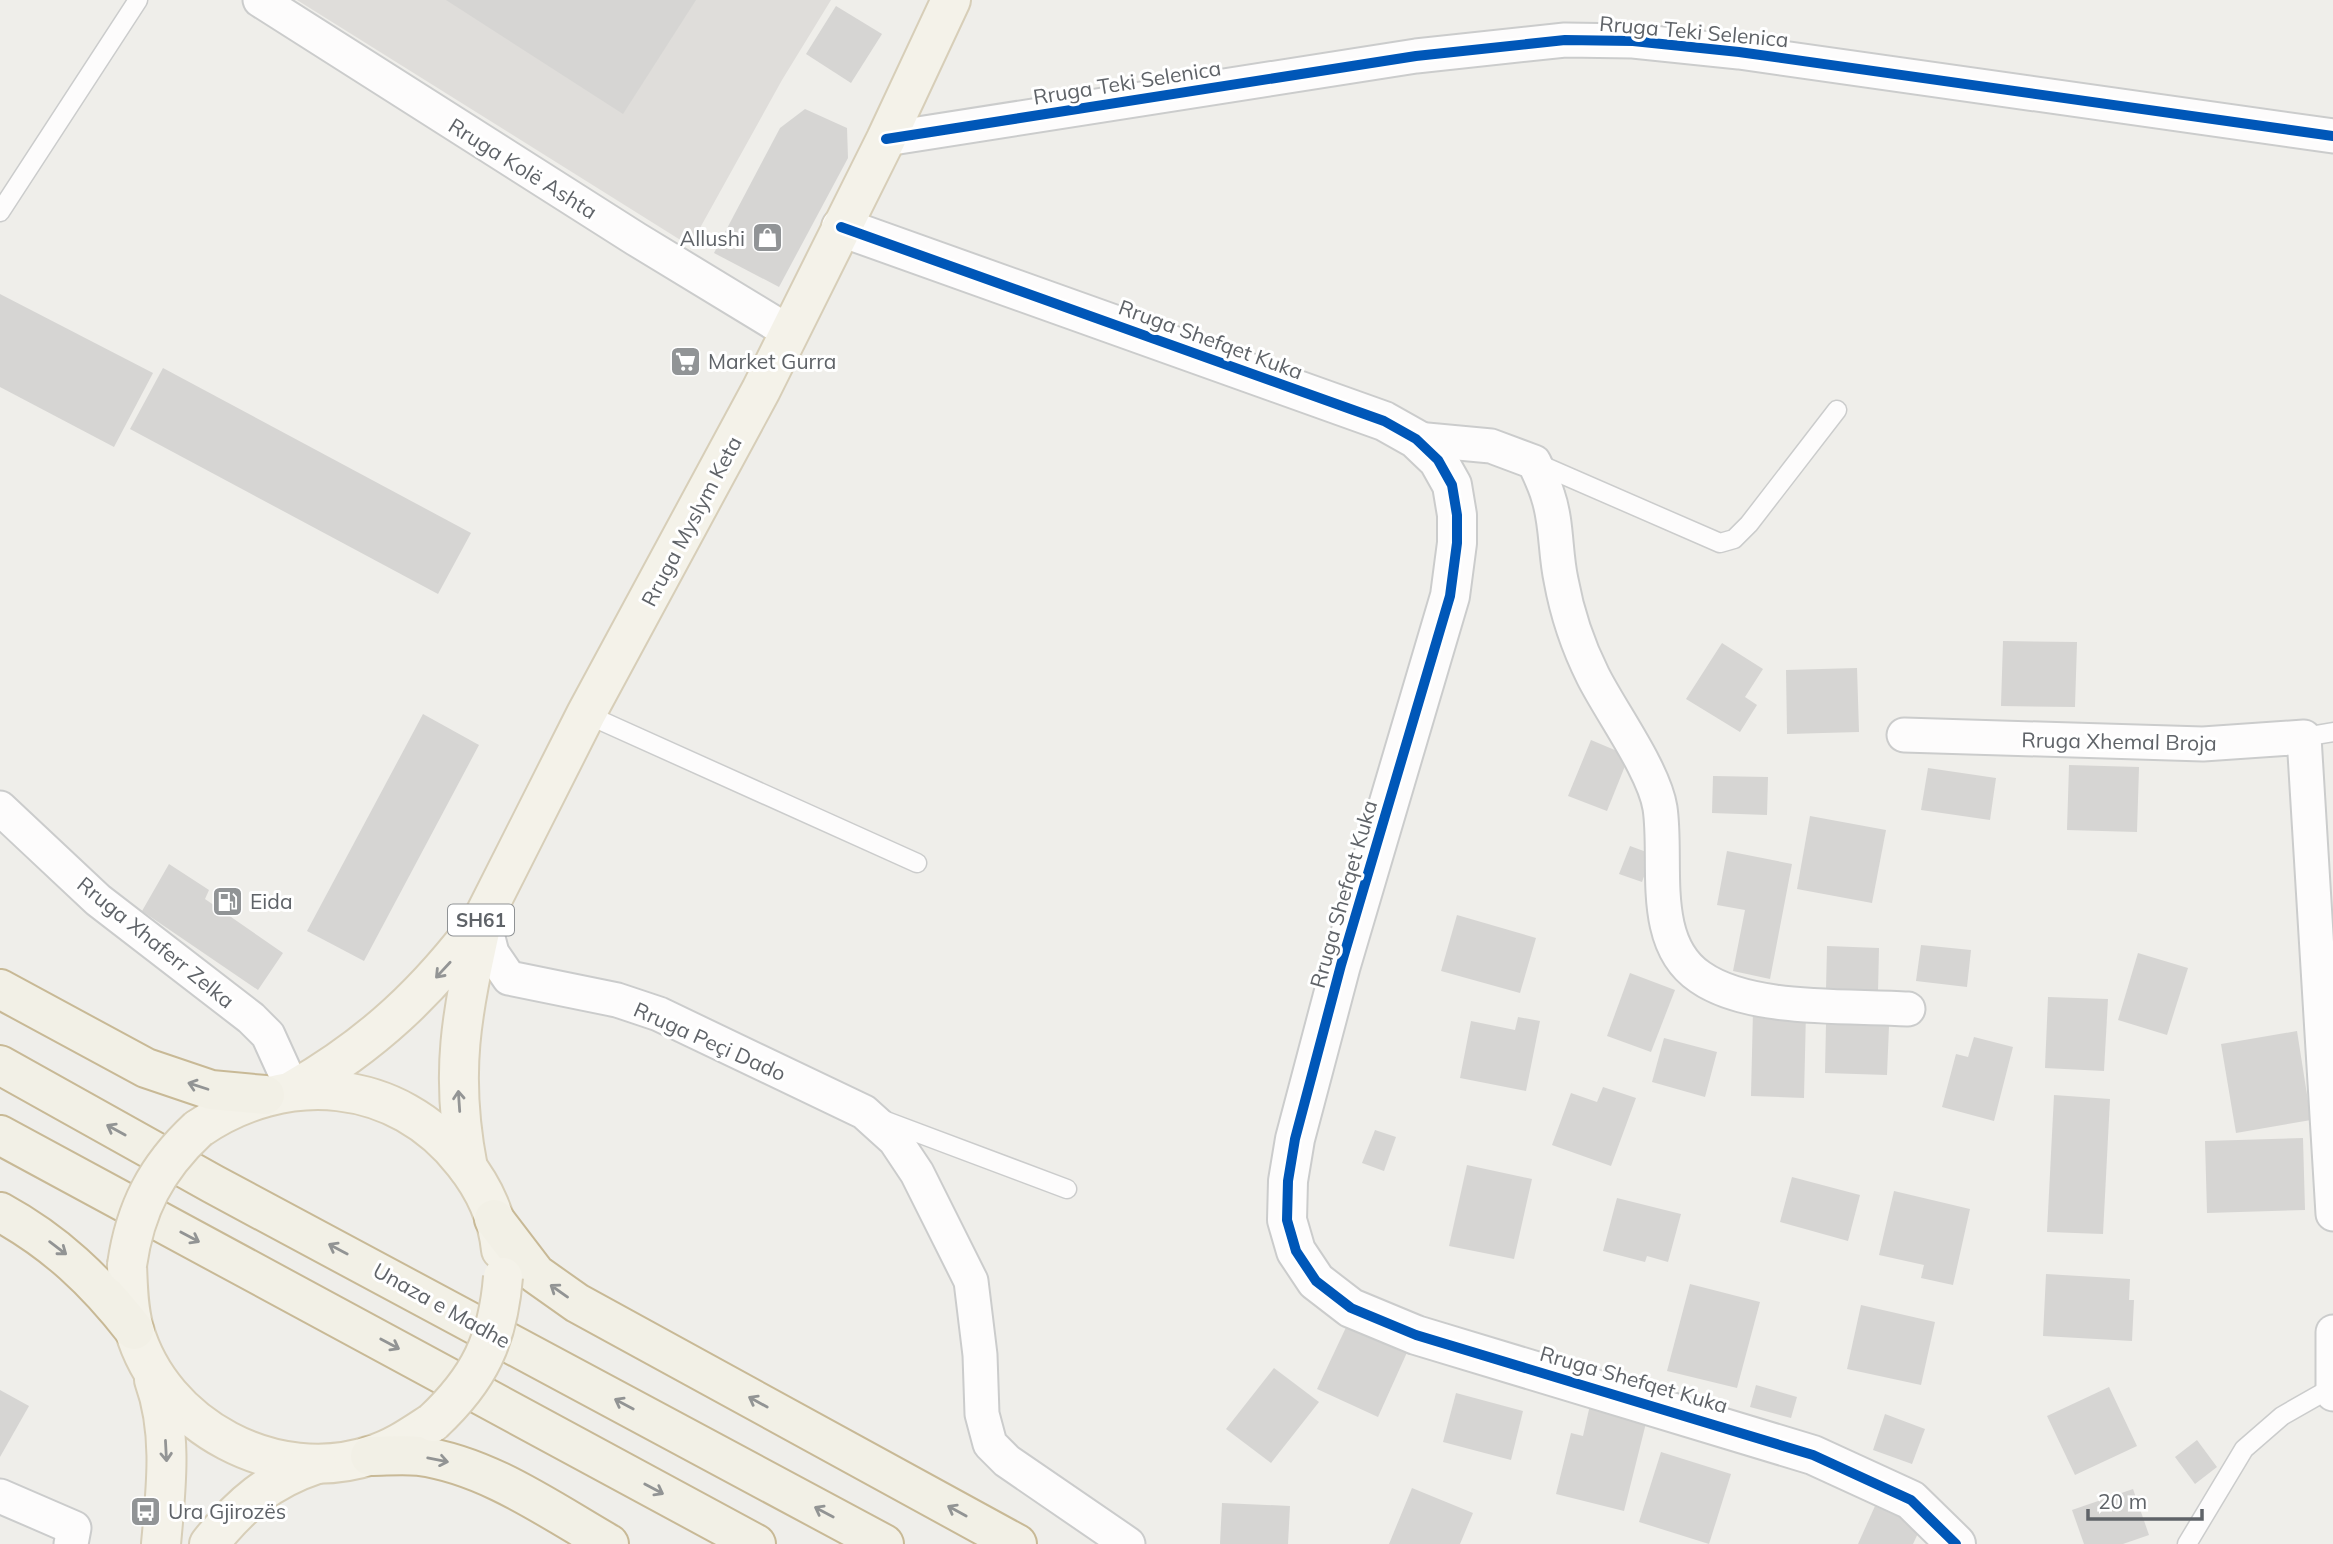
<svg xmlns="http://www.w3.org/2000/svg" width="2333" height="1544" font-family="Mulish,sans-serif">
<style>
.industrial{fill:#dfddda}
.building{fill:#d6d5d3}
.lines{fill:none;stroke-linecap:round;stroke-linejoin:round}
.service-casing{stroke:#cbcccc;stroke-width:21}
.minor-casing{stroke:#cbcccc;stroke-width:37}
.tertiary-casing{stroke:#cbcccc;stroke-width:42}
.primary-casing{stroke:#d7ceb8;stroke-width:42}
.trunk-casing{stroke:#c8b996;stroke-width:42}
.service{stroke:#fdfcfc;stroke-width:18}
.minor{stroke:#fdfcfc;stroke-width:33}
.tertiary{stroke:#fdfcfc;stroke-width:38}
.primary{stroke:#f4f2e9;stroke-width:38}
.trunk{stroke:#f2f0e6;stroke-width:38}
.primary-bridge-casing{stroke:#d7ceb8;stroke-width:42;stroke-linecap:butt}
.primary-bridge{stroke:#f4f2e9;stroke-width:38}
.cycleway-casing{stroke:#fff;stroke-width:15}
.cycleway{stroke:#0057b8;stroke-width:10}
.oneway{stroke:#939595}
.oneway2{stroke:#929494}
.labels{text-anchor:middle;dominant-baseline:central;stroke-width:6;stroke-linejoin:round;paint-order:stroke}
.shield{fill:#fff;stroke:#8f9295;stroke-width:2}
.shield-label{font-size:19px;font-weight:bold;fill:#5f6368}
.street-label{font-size:21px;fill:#5f6368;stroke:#fff}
.poi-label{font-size:21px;fill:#5f6368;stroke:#fff;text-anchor:start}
</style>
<rect width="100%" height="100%" fill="#efeeea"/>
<!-- industrial -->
<path class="industrial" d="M297 0H831L782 80 690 246Z"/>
<!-- building -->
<g class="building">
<path d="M446 0H696L623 114Z"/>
<path d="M836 6 882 34 851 83 806 54Z"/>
<path d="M805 109 847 128 848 158 779 287 714 253 780 128Z"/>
<path d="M0 294 153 373 114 447 0 387Z"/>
<path d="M163 368 471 533 438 594 130 429Z"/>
<path d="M2003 641 2077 642 2075 707 2001 706Z"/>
<path d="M1722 643 1763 669 1745 697 1757 705 1740 732 1686 699Z"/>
<path d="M1857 668 1859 732 1787 734 1786 670Z"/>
<path d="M423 714 479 745 364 961 307 931Z"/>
<path d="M1591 740 1629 756 1607 811 1568 796Z"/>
<path d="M2069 765 2139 767 2137 832 2067 830Z"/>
<path d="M1928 768 1996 778 1990 820 1921 810Z"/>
<path d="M1713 776 1768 777 1767 815 1712 813Z"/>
<path d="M1810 816 1886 830 1872 903 1797 889Z"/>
<path d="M1630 846 1652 854 1642 882 1619 874Z"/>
<path d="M1727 851 1792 864 1770 979 1733 971 1745 910 1717 905Z"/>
<path d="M169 864 209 890 205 899 283 953 258 990 142 911Z"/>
<path d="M1457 915 1536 938 1520 993 1441 971Z"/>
<path d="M1921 945 1971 950 1967 987 1916 981Z"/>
<path d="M1827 946 1879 948 1878 992 1826 990Z"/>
<path d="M2138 953 2188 968 2167 1035 2118 1020Z"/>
<path d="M1630 973 1675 990 1651 1052 1607 1036Z"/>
<path d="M2048 997 2108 999 2104 1071 2045 1068Z"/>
<path d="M1753 1010 1806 1011 1804 1098 1751 1096Z"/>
<path d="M1518 1017 1540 1021 1526 1091 1460 1078 1471 1021 1515 1030Z"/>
<path d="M1826 1023 1889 1026 1887 1075 1825 1073Z"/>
<path d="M2297 1031 2311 1120 2236 1133 2221 1044Z"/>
<path d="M1974 1037 2013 1047 1994 1121 1942 1107 1956 1054 1968 1057Z"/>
<path d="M1664 1038 1717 1052 1705 1097 1652 1082Z"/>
<path d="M1603 1087 1636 1098 1611 1166 1552 1145 1571 1093 1597 1102Z"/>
<path d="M2054 1095 2110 1099 2103 1234 2047 1232Z"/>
<path d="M1375 1130 1396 1137 1384 1171 1362 1163Z"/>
<path d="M2303 1138 2305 1210 2207 1213 2205 1141Z"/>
<path d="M1467 1165 1532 1179 1514 1259 1449 1246Z"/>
<path d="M1792 1177 1860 1195 1848 1241 1780 1222Z"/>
<path d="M1894 1191 1970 1209 1953 1285 1921 1278 1924 1265 1879 1255Z"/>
<path d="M1617 1198 1681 1214 1668 1262 1647 1256 1645 1262 1603 1251Z"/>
<path d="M2046 1274 2130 1279 2129 1300H2134L2132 1341 2043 1336Z"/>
<path d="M1690 1284 1760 1302 1737 1388 1667 1371Z"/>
<path d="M1861 1305 1935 1322 1921 1385 1847 1369Z"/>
<path d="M1349 1321 1409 1348 1378 1417 1317 1389Z"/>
<path d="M1274 1368 1319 1402 1271 1463 1226 1429Z"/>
<path d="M1756 1385 1797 1397 1791 1418 1750 1407Z"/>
<path d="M2109 1387 2137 1446 2075 1475 2047 1416Z"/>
<path d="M0 1390 29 1406 0 1457Z"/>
<path d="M1456 1393 1523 1411 1511 1460 1443 1442Z"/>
<path d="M1590 1405 1647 1419 1624 1511 1556 1494 1571 1433 1583 1436Z"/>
<path d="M1885 1414 1925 1429 1912 1464 1873 1450Z"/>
<path d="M2197 1440 2217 1467 2195 1484 2175 1457Z"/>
<path d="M1661 1452 1731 1474 1709 1544 1639 1522Z"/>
<path d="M1412 1488 1473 1513 1460 1544H1389Z"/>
<path d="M2133 1489 2149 1535 2123 1544H2084L2072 1510Z"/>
<path d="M1222 1503 1290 1506 1288 1544H1220Z"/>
<path d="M1875 1506 1921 1527 1913 1544H1858Z"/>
</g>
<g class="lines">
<defs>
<g id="service">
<path d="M0 212 138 0"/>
<path d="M1534 462 1720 543 1734 539 1749 524 1837 410"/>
<path d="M586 714 917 863"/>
<path d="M2304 737 2333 732"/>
<path d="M886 1121 1067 1189"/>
<path d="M2187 1544 2244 1449 2282 1416 2331 1388"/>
</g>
<g id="minor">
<path d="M260 0 636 239 789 332"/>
<path d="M886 139 1416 56 1565 40 1633 41 1739 52 2333 136"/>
<path d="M1416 439 1491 446 1534 462C1539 473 1545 485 1548 496 1557 522 1555 553 1561 580 1567 613 1578 646 1593 676 1611 712 1654 770 1660 808 1668 861 1648 942 1700 977 1750 1012 1847 1005 1908 1009"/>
<path d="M1904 735 2203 744 2304 737 2333 1214"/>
<path d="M0 808 98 900 251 1018 268 1035 293 1090"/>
<path d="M483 918 492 953 509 978 617 1000 659 1014 864 1112 895 1140 917 1173 971 1281 980 1355 982 1414 990 1444 1007 1461 1128 1544"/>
<path d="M2333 1332V1394"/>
<path d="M0 1496 74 1528 71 1544"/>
</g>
<path id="tertiary" d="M841 227 1384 421 1416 439 1438 460 1452 485 1457 515V543L1450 596 1341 965 1295 1139 1288 1181 1287 1220 1296 1251 1316 1281 1351 1308 1416 1335 1813 1455 1911 1500 1956 1544"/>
<g id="primary">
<path d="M483 918 586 714 761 390 886 139 951 0"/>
<path d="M293 1090C372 1045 429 991 483 918 462 1013 449 1071 468 1168"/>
<path d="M198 1129C285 1069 397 1077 464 1163 484 1188 498 1219 501 1250"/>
<path d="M127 1265C128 1287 128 1308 134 1329 162 1427 276 1487 372 1455 395 1448 413 1435 433 1422"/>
<path d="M154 1380C173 1432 166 1489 161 1544"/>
<path d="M209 1544C241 1504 269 1480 317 1464"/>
</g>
<g id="trunk">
<path d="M0 989 146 1068 211 1090 265 1095"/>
<path d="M0 1065 213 1184 884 1544"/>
<path d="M0 1135 756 1544"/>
<path d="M0 1212C55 1242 96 1281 134 1330"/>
<path d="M494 1219 536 1274 577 1303 1017 1544"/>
<path d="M370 1456C386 1456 403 1454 419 1456 487 1465 550 1510 609 1544"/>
</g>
</defs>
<!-- service casing -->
<use href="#service" class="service-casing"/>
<!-- minor casing -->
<use href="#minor" class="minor-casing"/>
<!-- tertiary casing -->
<use href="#tertiary" class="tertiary-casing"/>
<!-- primary casing -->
<use href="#primary" class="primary-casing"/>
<!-- trunk casing -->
<use href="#trunk" class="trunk-casing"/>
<!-- service -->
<use href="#service" class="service"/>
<!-- minor -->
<use href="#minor" class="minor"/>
<!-- tertiary -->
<use href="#tertiary" class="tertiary"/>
<!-- primary -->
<use href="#primary" class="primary"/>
<!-- trunk -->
<use href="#trunk" class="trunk"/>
<defs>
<g id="primary-bridge">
<path d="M127 1265C135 1209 156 1168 198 1129"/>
<path d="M433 1422C479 1379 498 1340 503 1277"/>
</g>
</defs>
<!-- primary-bridge casing -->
<use href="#primary-bridge" class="primary-bridge-casing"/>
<!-- primary-bridge -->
<use href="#primary-bridge" class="primary-bridge"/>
<defs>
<g id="cycleway">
<path d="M886 139 1416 56 1565 40 1633 41 1739 52 2333 136"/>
<path d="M841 227 1384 421 1416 439 1438 460 1452 485 1457 515V543L1450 596 1341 965 1295 1139 1288 1181 1287 1220 1296 1251 1316 1281 1351 1308 1416 1335 1813 1455 1911 1500 1956 1544"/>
</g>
</defs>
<!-- cycleway casing -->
<use href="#cycleway" class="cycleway-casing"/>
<!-- cycleway -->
<use href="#cycleway" class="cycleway"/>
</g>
<!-- one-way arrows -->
<defs><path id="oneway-shaft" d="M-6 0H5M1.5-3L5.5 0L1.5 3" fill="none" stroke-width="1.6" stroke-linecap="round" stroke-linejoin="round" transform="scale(1.75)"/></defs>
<g class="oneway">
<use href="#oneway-shaft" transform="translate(443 970) rotate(133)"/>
<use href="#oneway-shaft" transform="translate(459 1101) rotate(-94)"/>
<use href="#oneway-shaft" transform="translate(166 1451) rotate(87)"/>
</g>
<g class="oneway2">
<use href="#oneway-shaft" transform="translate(198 1086) rotate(-162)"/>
<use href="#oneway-shaft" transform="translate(116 1130) rotate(-151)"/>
<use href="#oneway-shaft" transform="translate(190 1237) rotate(28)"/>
<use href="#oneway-shaft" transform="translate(58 1248) rotate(37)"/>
<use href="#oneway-shaft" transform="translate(338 1249) rotate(-152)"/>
<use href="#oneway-shaft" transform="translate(559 1291) rotate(-145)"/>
<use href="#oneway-shaft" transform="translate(390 1344) rotate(28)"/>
<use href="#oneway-shaft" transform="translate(758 1402) rotate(-151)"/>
<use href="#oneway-shaft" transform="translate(624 1404) rotate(-152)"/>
<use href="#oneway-shaft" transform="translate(438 1460) rotate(11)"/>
<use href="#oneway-shaft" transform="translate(654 1489) rotate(28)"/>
<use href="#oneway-shaft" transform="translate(957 1511) rotate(-151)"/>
<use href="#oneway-shaft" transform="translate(824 1512) rotate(-152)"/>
</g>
<!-- icons -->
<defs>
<symbol id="shop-square" viewBox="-11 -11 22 22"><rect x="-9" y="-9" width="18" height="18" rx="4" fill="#919496" stroke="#fff"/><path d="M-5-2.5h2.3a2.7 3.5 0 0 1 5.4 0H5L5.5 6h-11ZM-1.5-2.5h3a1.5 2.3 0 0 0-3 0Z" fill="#fff"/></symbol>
<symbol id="supermarket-square" viewBox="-11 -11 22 22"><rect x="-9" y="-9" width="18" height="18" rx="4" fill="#919496" stroke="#fff"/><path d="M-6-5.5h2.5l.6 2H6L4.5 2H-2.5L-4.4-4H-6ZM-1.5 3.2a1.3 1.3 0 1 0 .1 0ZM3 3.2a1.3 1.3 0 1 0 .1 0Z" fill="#fff"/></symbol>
<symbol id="fuel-square" viewBox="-11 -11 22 22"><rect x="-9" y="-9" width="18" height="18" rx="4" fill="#919496" stroke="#fff"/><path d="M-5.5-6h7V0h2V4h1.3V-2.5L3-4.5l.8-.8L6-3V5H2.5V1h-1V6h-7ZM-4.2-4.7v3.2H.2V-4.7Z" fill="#fff"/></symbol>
<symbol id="bus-square" viewBox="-11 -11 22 22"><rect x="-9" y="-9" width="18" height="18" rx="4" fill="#919496" stroke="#fff"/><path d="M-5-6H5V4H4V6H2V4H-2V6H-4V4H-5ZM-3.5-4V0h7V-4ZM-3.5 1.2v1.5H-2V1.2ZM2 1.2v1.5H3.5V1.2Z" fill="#fff"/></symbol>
</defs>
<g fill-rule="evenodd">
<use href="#shop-square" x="750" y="220" width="35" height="35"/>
<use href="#supermarket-square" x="668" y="344" width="35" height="35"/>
<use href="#fuel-square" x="210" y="884" width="35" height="35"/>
<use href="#bus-square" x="128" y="1494" width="35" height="35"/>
</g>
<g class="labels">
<!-- shield labels -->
<rect class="shield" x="448" y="904.5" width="66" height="31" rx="5"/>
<g class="shield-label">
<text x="481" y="920">SH61</text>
</g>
<!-- street labels -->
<g class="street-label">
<text transform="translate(1694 31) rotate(5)">Rruga Teki Selenica</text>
<text transform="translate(1127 82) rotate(-9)">Rruga Teki Selenica</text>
<text transform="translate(523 168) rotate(32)">Rruga Kolë Ashta</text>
<text transform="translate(1211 339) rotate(20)">Rruga Shefqet Kuka</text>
<text transform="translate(691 521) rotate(-62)">Rruga Myslym Keta</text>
<text transform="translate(2119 741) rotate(1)">Rruga Xhemal Broja</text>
<text transform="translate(1343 894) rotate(-74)">Rruga Shefqet Kuka</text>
<text transform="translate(156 942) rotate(39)">Rruga Xhaferr Zelka</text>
<text transform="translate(710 1041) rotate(24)">Rruga Peçi Dado</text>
<text transform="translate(442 1305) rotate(29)">Unaza e Madhe</text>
<text transform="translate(1634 1379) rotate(16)">Rruga Shefqet Kuka</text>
</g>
<!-- poi labels -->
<g class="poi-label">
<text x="745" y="238" text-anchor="end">Allushi</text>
<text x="708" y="361">Market Gurra</text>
<text x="250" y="901">Eida</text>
<text x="168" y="1511">Ura Gjirozës</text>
</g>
</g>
<!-- scale -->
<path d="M2088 1509v10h114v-10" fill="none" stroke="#5f6368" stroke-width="3.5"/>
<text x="2098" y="1509" font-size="21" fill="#5f6368" stroke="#ffffff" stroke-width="5" paint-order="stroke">20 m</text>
</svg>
